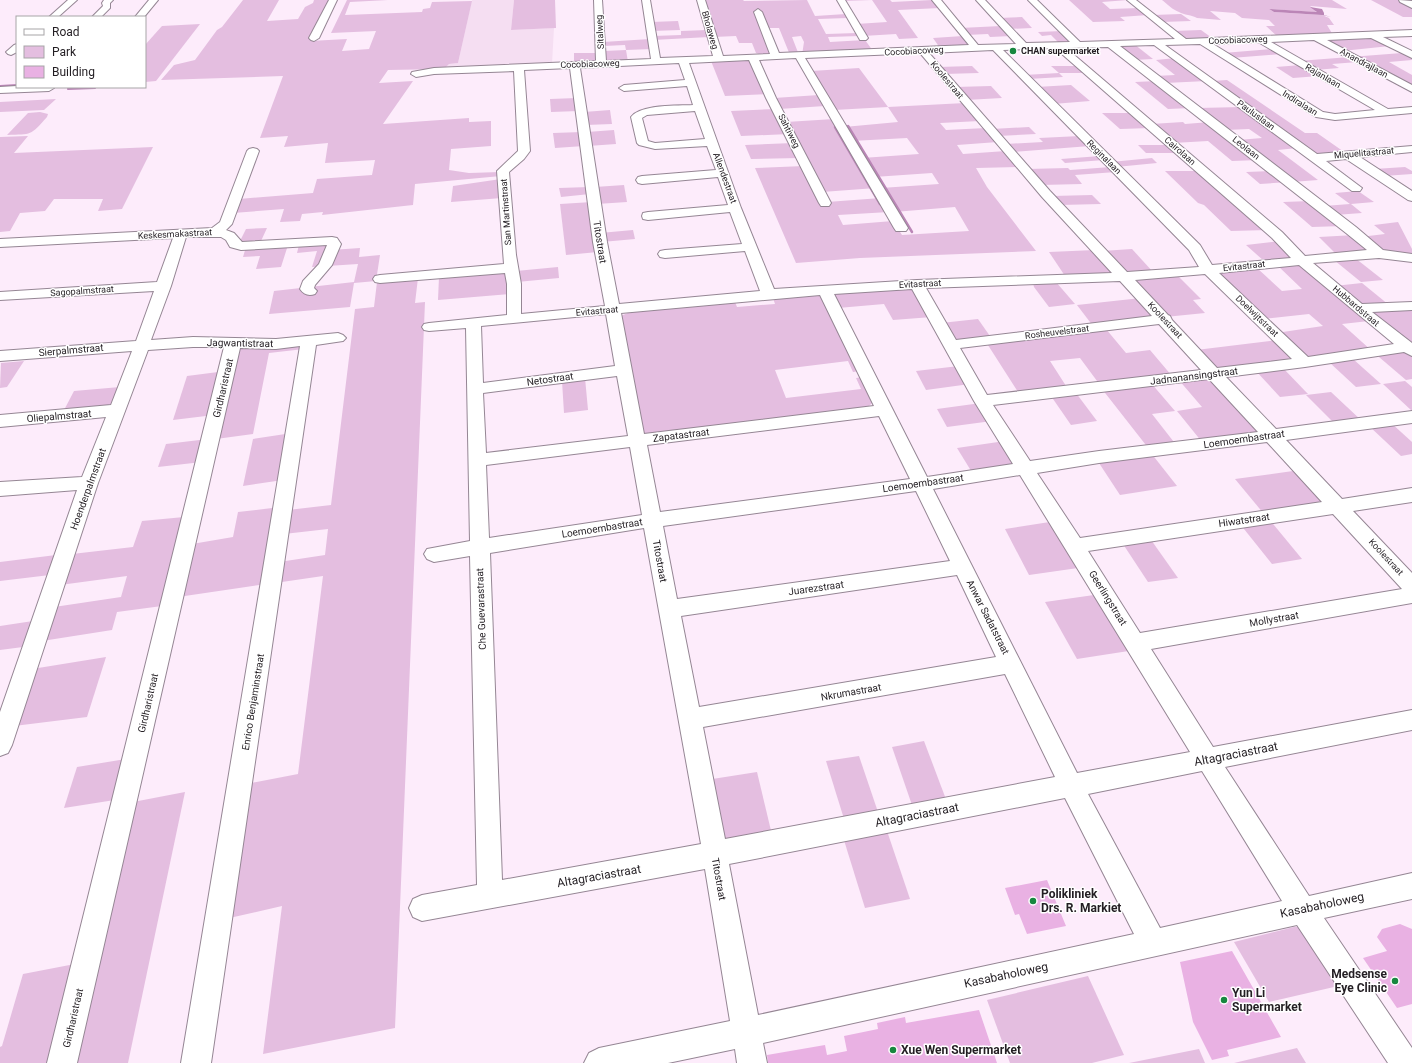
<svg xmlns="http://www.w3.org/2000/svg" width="1412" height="1063" font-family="Roboto,sans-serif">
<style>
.built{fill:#f5def2}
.green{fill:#e4bee0}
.water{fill:#bb86b7}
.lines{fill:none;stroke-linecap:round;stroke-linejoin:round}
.stream-far1{stroke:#bb86b7;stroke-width:2}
.stream{stroke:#bb86b7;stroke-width:2.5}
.building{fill:#e9b1e3}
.minor-casing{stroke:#958694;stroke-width:2}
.minor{fill:#fff;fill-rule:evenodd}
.poi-dot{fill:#16873f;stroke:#fff;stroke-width:1.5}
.labels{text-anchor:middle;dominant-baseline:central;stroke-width:3;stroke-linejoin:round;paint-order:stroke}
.far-street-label{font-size:9px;fill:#231e23;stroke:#fff}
.far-poi-label{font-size:9px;font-weight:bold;fill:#231e23;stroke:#fff;text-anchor:start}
.street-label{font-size:10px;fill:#231e23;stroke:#fff}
.near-street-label{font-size:12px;fill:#231e23;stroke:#fff}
.near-poi-label{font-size:12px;font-weight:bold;fill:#231e23;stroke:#fff;text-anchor:start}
</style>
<rect width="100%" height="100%" fill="#fdecfb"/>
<!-- built -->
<path class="built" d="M472 0H514L511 30 554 28 552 64 444 69 449 64 458 63Z"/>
<!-- green -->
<g class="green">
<path d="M243 0H279L267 21 298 19 305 7 313 3 314 0H331L310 41 347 39 342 51 369 49 376 31 331 33 347 0H388L350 2 345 15 422 12 423 9 430 8 432 2 472 1 458 63 449 64 444 69 388 70 379 83 413 81 383 124 469 118V122L491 121V146L451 149 449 170 469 173 500 172 501 176 415 184 413 205 322 215 323 212 302 214 300 221 280 222 284 209 233 213 239 199 313 193 317 179 372 175 375 160 325 163 328 143 284 147 288 136 260 138 283 76 161 80 174 65 195 60 217 30 222 27Z"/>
<path d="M514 0H555L556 28 511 30Z"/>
<path d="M703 0H743L744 1 807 0 815 16 846 14 848 18 818 19 826 34 857 33 860 36 828 37 830 42 865 40 873 51 802 55 804 42 801 36 792 37 799 55H790L779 28H768L777 54 763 55 756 53 752 43H739L736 36 714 37Z"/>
<path d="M842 0H890L892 2 932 0 940 8 898 10 918 38 899 39 896 34 863 36 856 24 887 22 872 0 842 1Z"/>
<path d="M1069 0H1128L1102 2 1110 9 1139 8 1148 15 1120 17 1125 21 1093 22Z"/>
<path d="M1162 0H1332L1347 9 1310 6 1317 11 1315 12 1269 9 1274 12 1322 15 1329 18 1334 25H1327L1333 35 1278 37 1266 26H1275L1269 20 1242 18 1235 13 1210 11 1221 20 1197 18C1192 15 1184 15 1179 12 1173 10 1167 4 1162 0Z"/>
<path d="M1371 0H1401L1412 6V17H1403Z"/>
<path d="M1181 14 1191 21 1162 22 1153 15Z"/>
<path d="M1022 17 1032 28 1008 29 998 18Z"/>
<path d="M678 21 680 30 652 31 651 22Z"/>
<path d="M200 24 156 81 145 82V45L162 26Z"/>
<path d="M1001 26 1011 36 990 37 988 34 966 35 960 28Z"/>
<path d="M707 30 709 37 653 40V36L681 35V31Z"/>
<path d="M1201 30 1212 38 1188 40 1173 31Z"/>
<path d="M1062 31 1074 42 1060 44 1051 35 1042 36 1038 32Z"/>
<path d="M963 36 970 46 940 48 933 38Z"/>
<path d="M1369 36 1390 46 1342 51 1322 38Z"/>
<path d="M650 39 652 49 626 50 628 62H604V51L626 50 625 45 604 46 603 42Z"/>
<path d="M1134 44 1153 59 1134 60 1116 45Z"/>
<path d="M1272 49 1281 54 1231 58 1223 53Z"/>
<path d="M574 53H599L598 61 574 64Z"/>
<path d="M1402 53 1412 58V60L1389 62 1412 75V90L1358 62 1332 64 1339 68 1315 70 1298 61Z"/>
<path d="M1176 58 1207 81 1165 83 1155 76 1175 75 1156 60Z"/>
<path d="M748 59 752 61 768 94 725 96 711 61Z"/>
<path d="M1301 65 1319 76 1293 78 1276 67Z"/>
<path d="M972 66 979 73 944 74 938 67Z"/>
<path d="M1051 66H1078L1087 73H1059L1063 77 1028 79 1024 75 1059 73Z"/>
<path d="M859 68 888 107 965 103 980 121 940 123 946 130 986 128 998 142 957 145 963 154 1006 151 1019 167 976 168 987 187 1036 251 860 258 796 263 755 168 804 166 827 202 881 198 889 212 838 215 843 225 893 221 902 235 969 231 955 207 894 212 881 188 939 184 932 173 874 177 862 158 919 154 907 138 852 141 844 127 898 122 888 107 834 110 811 71Z"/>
<path d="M1227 80 1305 133H1317L1347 154 1317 155 1212 81Z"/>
<path d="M1157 81 1191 108 1168 109 1135 82Z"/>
<path d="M1071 85 1090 101 1053 104 1036 87Z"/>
<path d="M991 86 1002 98 966 100 955 87Z"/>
<path d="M819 95 825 106 779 109 774 98Z"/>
<path d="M577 98 579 111 551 112 550 99Z"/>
<path d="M56 99 44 110 0 112V102Z"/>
<path d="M1243 107 1297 148 1278 150 1318 180 1292 182 1238 140 1262 138 1249 129 1225 130 1197 108Z"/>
<path d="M776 109 789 134 741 136 731 111Z"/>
<path d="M610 110 612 124 586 125 584 112Z"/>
<path d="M40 112 48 114 47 117C30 136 32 134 7 135L28 113Z"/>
<path d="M1102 113H1134L1151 128 1120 129Z"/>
<path d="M834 119 876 188 822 192 786 122Z"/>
<path d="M1183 122 1185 124 1210 122 1259 160 1232 161 1208 141 1173 143 1151 124Z"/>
<path d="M1029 127 1036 134 998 136 992 129Z"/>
<path d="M614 130 616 144 588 146 587 132Z"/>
<path d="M582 132 584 146 555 148 553 133Z"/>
<path d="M28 136 14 153 153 147 122 209 98 211 103 199H54L45 211 20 213 10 231 0 232V137Z"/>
<path d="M1080 136 1090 146 1012 152 1006 144 1043 142 1039 138Z"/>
<path d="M793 143 800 158 751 159 745 145Z"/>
<path d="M1138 145H1171L1180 153H1146Z"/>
<path d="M1100 156 1104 160 1065 163 1061 159Z"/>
<path d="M1152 158 1157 163 1116 167 1111 162Z"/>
<path d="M1111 167 1116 172 1075 175 1082 184 1041 185 1027 169 1068 168 1070 170Z"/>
<path d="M1405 167 1412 171V174L1384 176 1374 169Z"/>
<path d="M1165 171H1201L1268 230 1231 231 1204 205 1198 203Z"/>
<path d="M1273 171 1288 182 1260 184 1246 172Z"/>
<path d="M501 179 502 198 451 202 453 186Z"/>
<path d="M624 185 627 202 597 204 595 187Z"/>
<path d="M589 187 590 194 561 197 559 188Z"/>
<path d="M1358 191 1374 202 1351 204 1362 213 1335 215 1324 206 1350 204 1335 193Z"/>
<path d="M1092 195 1101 204 1060 205 1052 196Z"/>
<path d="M1311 201 1343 226 1312 227 1283 202Z"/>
<path d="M592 202 598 252 566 255 560 204Z"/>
<path d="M1398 222 1412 249V255L1385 253 1360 237 1385 234 1374 225Z"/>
<path d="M267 228 261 241 239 243 246 229Z"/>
<path d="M633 230 635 239 602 242 600 233Z"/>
<path d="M1355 235 1371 250 1336 254 1319 237Z"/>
<path d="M1280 241 1291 258 1264 261 1246 245Z"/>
<path d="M332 243 331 250 360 248 359 257 380 255 376 281 354 283 350 307 269 314 274 291 354 282 358 264 312 267 317 251 297 253 299 245Z"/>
<path d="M288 245 281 267 256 269 260 256 243 257 246 247Z"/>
<path d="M1132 249 1153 272 1128 273 1102 251Z"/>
<path d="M1095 250 1113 272 1112 273 1065 276 1049 252Z"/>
<path d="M1355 258 1383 280 1361 282 1334 260Z"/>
<path d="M1277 265H1301L1369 321 1342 324 1372 351 1319 359 1304 356 1276 333 1323 326 1309 314 1262 319 1217 273 1257 268 1282 291 1302 289Z"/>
<path d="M558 267 559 278 517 282 516 271Z"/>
<path d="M505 270 511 294 438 300 439 277Z"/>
<path d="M1178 276 1201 299 1193 300 1205 313 1165 317 1134 281 1136 279Z"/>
<path d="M418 278 415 303 425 302 395 1028 263 1054 282 906 225 919 246 784 298 774 323 576 275 583 279 562 325 555 328 529 284 534 288 510 331 505 355 309 374 307 377 282Z"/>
<path d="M1056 282 1075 304 1049 307 1034 287 1033 283Z"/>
<path d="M1362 283 1389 305 1365 307 1334 286Z"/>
<path d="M911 286 932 317 893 320 884 304 838 308 833 293Z"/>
<path d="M812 294 822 297 860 371 853 372 848 361 775 370 786 398 861 389 856 378 863 377 873 402 867 408 646 434 641 433 618 317 633 311 735 302 737 307 775 304 773 298Z"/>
<path d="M1141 298 1156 316 1093 326 1077 305Z"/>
<path d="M1412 308V349L1369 312Z"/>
<path d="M978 319 992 339 955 343 941 323Z"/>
<path d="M1106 329 1126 353 1150 350 1172 376 1100 385 1080 358 1050 361 1068 389 1020 395 986 342Z"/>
<path d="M1278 340 1298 358 1220 371 1196 350Z"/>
<path d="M301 346 304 349 269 353 253 434 216 439 240 347Z"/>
<path d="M1403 352 1412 355V379L1406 380 1379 357 1378 354Z"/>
<path d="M1353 359 1381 384 1356 387 1329 362Z"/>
<path d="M24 361 7 387 0 388 1 363Z"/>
<path d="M959 366 970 384 926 390 916 371Z"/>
<path d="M1282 367 1308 394 1280 397 1255 370Z"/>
<path d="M226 371 214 415 173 420 187 376Z"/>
<path d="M1207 376 1261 432 1202 442 1177 411 1202 407 1178 379Z"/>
<path d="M585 378 588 410 564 413 562 381Z"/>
<path d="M1405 381 1412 387V411L1383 384Z"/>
<path d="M1151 383 1175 411 1152 414 1177 446 1149 449 1102 389Z"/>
<path d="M120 387 112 406 62 414 74 391Z"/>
<path d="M1331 392 1362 421 1336 425 1306 395Z"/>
<path d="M1076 393 1097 421 1071 425 1051 396Z"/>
<path d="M981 403 992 421 947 427 937 409Z"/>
<path d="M1390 422 1412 442V454L1401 456 1368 425Z"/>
<path d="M292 433 283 480 243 486 253 439Z"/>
<path d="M208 439 202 462 158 467 166 444Z"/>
<path d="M1005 441 1019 465 973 474 957 448Z"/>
<path d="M1151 453 1177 486 1120 495 1097 460Z"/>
<path d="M1300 470 1327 502 1264 514 1235 479Z"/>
<path d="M281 507 266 584 178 597 192 544 233 537 238 512Z"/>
<path d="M184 517 162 606 117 612 112 630 42 641 54 607 121 597 127 576 60 585 72 554 133 547 142 521Z"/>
<path d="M1269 519 1302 559 1272 564 1240 524Z"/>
<path d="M1056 521 1085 567 1029 575 1005 529Z"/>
<path d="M1149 537 1178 578 1148 582 1121 541Z"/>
<path d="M56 555 50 575 0 581V562Z"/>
<path d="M1101 594 1135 650 1077 659 1045 602Z"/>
<path d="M33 621 23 647 0 650V626Z"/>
<path d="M106 657 87 717 14 726 32 669Z"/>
<path d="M924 741 947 802 913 808 892 747Z"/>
<path d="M859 756 879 815 845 822 826 761Z"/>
<path d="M132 758 121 799 64 808 77 767Z"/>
<path d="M757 772 773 839 724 847 706 780Z"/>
<path d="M185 792 128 1063H76L133 802Z"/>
<path d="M886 828 910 899 865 908 843 837Z"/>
<path d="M1294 927H1300L1347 984 1269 1002 1234 942Z"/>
<path d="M80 963 55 1063H0V1047L2 1046 23 974Z"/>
<path d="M1088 976 1124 1055 1092 1063H1010L987 1000Z"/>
<path d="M1297 1048 1306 1063H1234Z"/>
<path d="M1199 1049 1205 1063H1129Z"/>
</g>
<!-- water -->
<path class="water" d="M1310 7 1322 9 1324 13V15L1331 17 1322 15 1274 12 1269 9 1317 12Z"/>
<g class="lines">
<!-- stream-far1 -->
<g class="stream-far1">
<path d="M0 86 17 85"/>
<path d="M69 87 68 89 95 88"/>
</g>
<!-- stream -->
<g class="stream">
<path d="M848 126 912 232"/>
<path d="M835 127 880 204"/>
</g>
</g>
<!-- building -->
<g class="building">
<path d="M1047 880 1066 926 1027 934 1019 914 1015 915 1005 888Z"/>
<path d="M1400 924 1412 929V1004L1397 1008 1363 958 1387 951 1377 937 1382 929Z"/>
<path d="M1232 951 1281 1037 1227 1050 1229 1056 1212 1060 1193 1022 1180 962Z"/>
<path d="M979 1010 997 1063H768L767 1055 825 1045 827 1055 847 1051 844 1036 878 1029 877 1023 905 1017 906 1023Z"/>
</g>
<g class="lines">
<defs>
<g id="minor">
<path d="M68 0H77L58 17H49Z"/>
<path d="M104 0H113L110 3V8L101 17H92L103 6 102 3Z"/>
<path d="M149 0H158L144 17H135Z"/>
<path d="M329 0H337L319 38 314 41 311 40 309 38Z"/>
<path d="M594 0H602L606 61 651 59 642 0H650L660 58 713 56 697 0H705L723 56 770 54 754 12 758 9 762 12 779 53 969 45 932 0H941L978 45 1016 44 976 0H985L1026 43 1070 42 1028 0H1037L1080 42 1175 39 1127 0H1136L1186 39 1412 30V36L1383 37 1412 51V58L1371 38 1327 40 1412 85V92L1314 40 1271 42 1388 109 1412 107V113L1335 120 1316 117 1200 44 1165 45 1317 154 1412 146V152L1360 157 1412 191V201L1408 200 1346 159 1326 161 1362 188 1360 191H1352L1154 45 1120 46 1356 227 1383 250 1412 254V262L1379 258 1313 263 1362 304 1412 302V310L1372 312 1412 343V356L1404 352 1305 367 1226 377 1276 429 1412 411V423L1286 440 1342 499 1412 488V502L1353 511 1412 573V603L1151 649 1213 747 1412 710V730L1225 767 1309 896 1412 873V899L1324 918 1412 1048V1063H1388L1297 925 763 1043 767 1063H737L735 1049 668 1063H584L589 1053 599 1048 730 1021 705 869 422 921 413 917 409 908 413 899 422 895 477 885 470 556 434 562 427 559 424 554 427 549 470 541 466 328 429 331 424 330 422 327 424 324 429 323 507 315V284L505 273 380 283 375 282 373 279 375 276 380 275 504 264 497 171 518 151 514 71 434 74 416 77 411 74 412 72 434 68 596 61ZM1258 42 1375 110 1335 114 1323 112 1213 44ZM1108 47 1346 233 1367 250 1305 256 1282 232 1066 48ZM1055 48 1272 238 1291 258 1212 265 1200 245 1003 50ZM993 50 1189 250 1199 267 1127 272 1050 191 929 53ZM920 53 1042 197 1112 273 917 280 774 289 741 208 689 63 749 60 766 98 819 203 821 206H829L831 203 776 98 759 60 796 58 894 228 896 231H906L908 228 805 58ZM679 63 685 80 624 85 619 88 624 91 687 86 693 105C678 106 641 104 631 117L637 143 639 145 655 149 707 146 716 170 642 176 638 177 636 180 638 183 642 184 718 177 728 205 648 212 643 213 642 216 643 219 648 220 730 212 742 244 665 250 660 251 658 254 660 257 665 258 745 251 760 291 619 304 607 242 580 68ZM570 68 593 242 605 306 521 314V284L516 255 509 172 524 159 530 151 524 70ZM695 111 705 139 655 143 648 141 642 118 647 115ZM1299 265 1394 344 1308 357 1219 273ZM1205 274 1292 359 1217 368 1172 320 1170 316 1168 315 1135 280ZM1120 281 1152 316 956 340 926 288ZM912 289 974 401 1013 464 927 477 834 294ZM820 295 874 406 644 434 621 313ZM606 314 615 366 483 383 481 326ZM1159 324 1201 370 987 395 960 348ZM617 376 628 436 486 453 483 393ZM1209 379 1258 432 1099 451 1030 461 993 405ZM879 416 910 479 660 512 647 445ZM1267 442 1322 502 1080 538 1037 473 1099 463ZM630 447 642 515 489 538 486 465ZM1020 475 1190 752 1077 773 933 489ZM916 491 950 561 677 599 663 526ZM1333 514 1402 589 1140 633 1088 551ZM644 528 701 844 502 880 490 553ZM957 575 996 657 699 707 681 616ZM1005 674 1055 777 725 839 703 727ZM1202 771 1282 901 1160 928 1088 794ZM1065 798 1134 934 758 1015 729 864Z"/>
<path d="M837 0H845L868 38 866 40H860Z"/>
<path d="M1399 0 1412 1V8L1400 2Z"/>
<path d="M17 44V52L11 55 8 54 6 52 14 45Z"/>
<path d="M17 86 53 87 54 88 49 91 0 93V87Z"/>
<path d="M253 148 257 149 259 151 232 224 226 230 234 233 242 242 332 237 337 238 341 244 332 265 315 285 314 288 317 291 315 294C309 296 304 295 300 289L303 281 319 264 327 245 241 250 230 247 226 240 221 237H186L171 286 151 340 193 337 276 339 338 333 343 335 346 338 343 341 316 345 211 1063H181L300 346 276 349 240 348 77 1063H47L224 347H193L148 350 98 483 12 745 8 753 0 756V712L77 490 0 496V482L82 477 106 417 0 427V415L111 405 132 351 0 361V351L136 341 154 291 0 300V292L157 282 173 238 0 247V239L212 228 220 222 247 151 249 149Z"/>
</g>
</defs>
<!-- minor casing -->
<use href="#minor" class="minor-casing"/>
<!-- minor -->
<use href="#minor" class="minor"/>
</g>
<!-- markers -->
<g class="poi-dot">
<circle cx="1013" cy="51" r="4"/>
<circle cx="1033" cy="901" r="4"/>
<circle cx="1395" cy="981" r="4"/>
<circle cx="1224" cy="1000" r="4"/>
<circle cx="893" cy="1050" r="4"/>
</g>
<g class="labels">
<!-- far-street labels -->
<g class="far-street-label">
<text transform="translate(710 30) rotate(74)">Bholaweg</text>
<text transform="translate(600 32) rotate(-93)">Sitalweg</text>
<text transform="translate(1238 40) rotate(-2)">Cocobiacoweg</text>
<text transform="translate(914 51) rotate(-3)">Cocobiacoweg</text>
<text transform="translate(1364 63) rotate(28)">Anandrajlaan</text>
<text transform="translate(590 64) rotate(-2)">Cocobiacoweg</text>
<text transform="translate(1323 76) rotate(30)">Rajanlaan</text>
<text transform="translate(947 80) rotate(50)">Koolestraat</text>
<text transform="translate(1300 103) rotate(32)">Indiralaan</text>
<text transform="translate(1256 115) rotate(36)">Pauluslaan</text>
<text transform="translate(789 131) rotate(63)">Sahtiweg</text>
<text transform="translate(1246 148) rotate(38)">Leolaan</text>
<text transform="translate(1180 151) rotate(41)">Cairolaan</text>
<text transform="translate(1364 153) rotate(-5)">Miquelitastraat</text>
<text transform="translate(1104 157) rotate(45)">Reginalaan</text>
<text transform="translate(725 178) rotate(70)">Allendestraat</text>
<text transform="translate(506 212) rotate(-94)">San Martinstraat</text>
<text transform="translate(175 234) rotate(-3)">Keskesmakastraat</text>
<text transform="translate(1244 266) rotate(-6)">Evitastraat</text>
<text transform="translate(920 284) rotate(-3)">Evitastraat</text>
<text transform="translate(82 291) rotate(-4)">Sagopalmstraat</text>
<text transform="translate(1356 306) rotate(40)">Hubbardstraat</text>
<text transform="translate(597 311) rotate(-5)">Evitastraat</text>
<text transform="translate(1257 316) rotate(44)">Doelwijtstraat</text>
<text transform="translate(1165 320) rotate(47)">Koolestraat</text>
<text transform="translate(1057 332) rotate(-7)">Rosheuvelstraat</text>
<text transform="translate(1386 557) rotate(47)">Koolestraat</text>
</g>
<!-- far-poi labels -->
<g class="far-poi-label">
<text x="1021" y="51">CHAN supermarket</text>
</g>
<!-- street labels -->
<g class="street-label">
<text transform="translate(600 242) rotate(81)">Titostraat</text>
<text transform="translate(240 343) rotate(1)">Jagwantistraat</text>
<text transform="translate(71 350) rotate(-5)">Sierpalmstraat</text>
<text transform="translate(1194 376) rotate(-7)">Jadnanansingstraat</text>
<text transform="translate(550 379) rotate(-8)">Netostraat</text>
<text transform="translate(223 388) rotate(-77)">Girdharistraat</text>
<text transform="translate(59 416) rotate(-5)">Oliepalmstraat</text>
<text transform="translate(681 435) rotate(-7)">Zapatastraat</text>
<text transform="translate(1244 439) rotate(-8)">Loemoembastraat</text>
<text transform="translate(923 483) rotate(-8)">Loemoembastraat</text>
<text transform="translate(88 489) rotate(-70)">Hoenderpalmstraat</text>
<text transform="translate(1244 520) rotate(-8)">Hiwatstraat</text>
<text transform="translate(602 528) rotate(-9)">Loemoembastraat</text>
<text transform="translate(660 561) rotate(80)">Titostraat</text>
<text transform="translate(816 588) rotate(-8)">Juarezstraat</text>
<text transform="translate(1108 598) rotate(58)">Geerlingstraat</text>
<text transform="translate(481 609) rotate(-92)">Che Guevarastraat</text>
<text transform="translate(988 617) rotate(63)">Anwar Sadatstraat</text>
<text transform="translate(1274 619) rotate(-10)">Mollystraat</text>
<text transform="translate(851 692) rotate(-10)">Nkrumastraat</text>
<text transform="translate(253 702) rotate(-81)">Enrico Benjaminstraat</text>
<text transform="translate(148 703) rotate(-77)">Girdharistraat</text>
<text transform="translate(719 879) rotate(80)">Titostraat</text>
<text transform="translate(73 1018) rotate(-77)">Girdharistraat</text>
</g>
<!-- near-street labels -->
<g class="near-street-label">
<text transform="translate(1236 754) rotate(-11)">Altagraciastraat</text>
<text transform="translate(917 815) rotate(-11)">Altagraciastraat</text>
<text transform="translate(599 876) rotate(-10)">Altagraciastraat</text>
<text transform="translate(1322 905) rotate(-12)">Kasabaholoweg</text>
<text transform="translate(1006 975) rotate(-12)">Kasabaholoweg</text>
</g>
<!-- near-poi labels -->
<g class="near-poi-label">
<text x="1041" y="894">Polikliniek<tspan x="1041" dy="14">Drs. R. Markiet</tspan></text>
<text x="1387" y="974" text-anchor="end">Medsense<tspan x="1387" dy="14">Eye Clinic</tspan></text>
<text x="1232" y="993">Yun Li<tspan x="1232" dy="14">Supermarket</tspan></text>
<text x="901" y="1050">Xue Wen Supermarket</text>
</g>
</g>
<!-- legend -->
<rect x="16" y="16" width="130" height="72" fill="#ffffff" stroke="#a7a5a7"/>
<rect x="24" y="29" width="20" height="6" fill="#ffffff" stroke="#a7a5a7"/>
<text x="52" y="36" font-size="12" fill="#231e23">Road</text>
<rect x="24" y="46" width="20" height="12" fill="#e4bee0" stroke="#a7a5a7"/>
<text x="52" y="56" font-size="12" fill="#231e23">Park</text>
<rect x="24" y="66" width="20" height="12" fill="#e9b1e3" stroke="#a7a5a7"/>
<text x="52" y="76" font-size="12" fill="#231e23">Building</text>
</svg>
